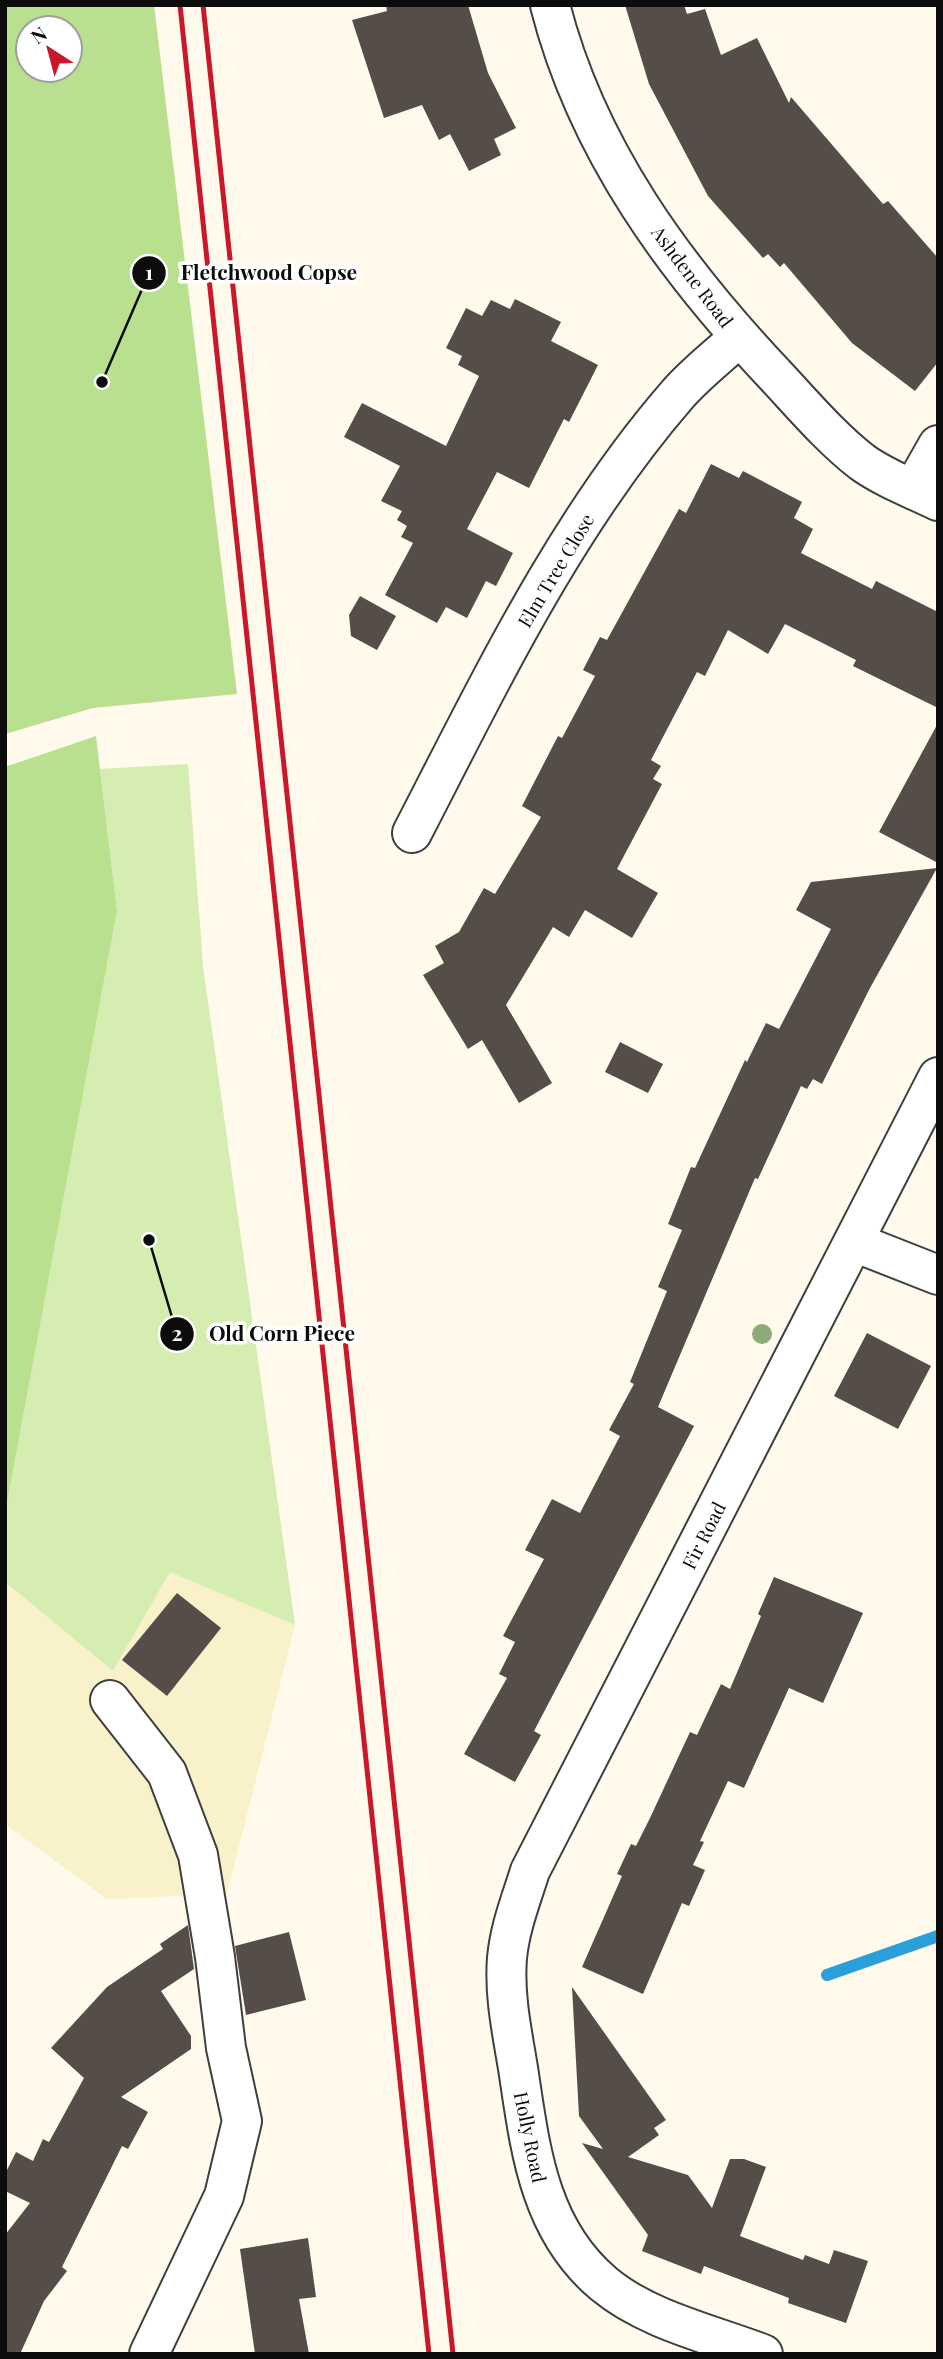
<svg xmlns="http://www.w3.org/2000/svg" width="943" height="2359" font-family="'Playfair Display',serif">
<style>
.farmland{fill:#f8f1c9}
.green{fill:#d5edb1}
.forest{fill:#b9e08f;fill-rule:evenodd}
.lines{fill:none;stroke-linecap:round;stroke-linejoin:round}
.stream{stroke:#2aa0da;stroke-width:12}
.building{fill:#564c48}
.minor-casing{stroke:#3f3f3f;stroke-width:42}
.minor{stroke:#fff;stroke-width:38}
.rail{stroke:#ca172c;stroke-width:5}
.tree{fill:#8cab77}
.labels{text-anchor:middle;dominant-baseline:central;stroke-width:7;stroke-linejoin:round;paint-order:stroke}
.street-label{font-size:19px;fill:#0c0c0c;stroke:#fff}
.leader{fill:none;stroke:#0c0c0c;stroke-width:2.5}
.callout-dot{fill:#0c0c0c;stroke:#fff;stroke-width:2.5}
.mark-label{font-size:21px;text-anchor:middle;font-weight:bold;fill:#fff}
.callout-label{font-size:21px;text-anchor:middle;font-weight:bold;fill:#0c0c0c;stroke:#fff;stroke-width:7;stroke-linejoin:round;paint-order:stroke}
</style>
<rect width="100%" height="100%" fill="#fffaec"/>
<!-- farmland -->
<path class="farmland" d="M170 1572 295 1625 227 1894 107 1899 5 1824V1582L113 1671Z"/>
<!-- green -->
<path class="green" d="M188 764 203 966 295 1625 170 1572 113 1671 5 1582V1514L117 911 100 769Z"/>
<!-- forest -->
<g class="forest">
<path d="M5 5H154L237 694 93 708 5 734ZM28 28H70V70H28Z"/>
<path d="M96 736 117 911 5 1514V767Z"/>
</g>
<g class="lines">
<!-- stream -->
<path class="stream" d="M827 1975 938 1936"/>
</g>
<!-- building -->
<g class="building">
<path d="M386 5H468L488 73 516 128 494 139 501 155 469 171 450 134 439 140 422 105 384 118 352 20 387 11Z"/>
<path d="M625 5H684L687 14 705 9 721 55 757 38 789 103 791 97 883 204 888 201 938 258V362L915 391 852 343 784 263 780 267 768 254 763 258 708 196 649 84Z"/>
<path d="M515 299 561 322 551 341 598 365 569 422 564 419 529 488 497 472 467 529 513 553 496 586 486 581 467 618 446 607 437 623 385 595 413 543 401 537 407 526 397 520 402 511 381 501 400 466 344 437 362 403 446 446 479 376 458 365 462 356 446 348 466 308 482 316 491 300 510 309Z"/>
<path d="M711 464 739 478 743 471 802 502 794 518 813 529 801 553 872 589 876 581 938 612V708L853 666 856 660 785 624 768 654 728 630 705 676 697 672 651 760 661 766 653 779 662 784 617 869 658 893 632 938 585 910 569 937 553 927 506 1005 552 1083 519 1103 482 1040 468 1049 423 975 444 963 435 946 459 932 484 888 495 894 541 817 522 806 558 736 562 738 595 676 583 670 600 637 607 640 679 509 686 513Z"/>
<path d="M360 596 396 616 377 650 351 636 349 615Z"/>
<path d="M938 723V863L879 832Z"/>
<path d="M937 868 870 988 822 1084 813 1079 807 1089 801 1086 758 1179 755 1178 658 1407 694 1426 534 1731 541 1735 515 1782 464 1754 507 1678 499 1674 515 1642 503 1636 544 1559 525 1550 552 1499 580 1513 620 1436 609 1430 634 1384 630 1382 667 1291 658 1287 682 1230 668 1224 691 1167 695 1168 745 1060 747 1062 766 1023 779 1029 831 929 796 910 811 882Z"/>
<path d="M620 1042 663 1064 648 1093 605 1072Z"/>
<path d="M867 1333 931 1366 898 1429 834 1396Z"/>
<path d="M774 1577 863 1613 823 1703 789 1688 744 1788 728 1781 700 1841 704 1842 693 1865 705 1870 689 1906 682 1903 643 1994 582 1967 622 1876 617 1874 631 1844 636 1846 650 1818 690 1732 697 1735 721 1684 730 1689 761 1616 758 1614Z"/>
<path d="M177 1593 221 1628 167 1696 122 1660Z"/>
<path d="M188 1925 194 1969 161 1991 191 2036V2049L121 2097 148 2112 128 2149 122 2146 62 2267 67 2271 44 2301 20 2354H5V2235L30 2203 5 2191V2174L16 2152 33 2161 43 2139 49 2142 84 2078 51 2048 107 1987 163 1949 160 1944Z"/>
<path d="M289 1932 306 2000 246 2015 235 1946Z"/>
<path d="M572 1987 666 2120 654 2128 659 2135 628 2157 688 2175 712 2208 730 2159H744L766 2167 740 2236 803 2260 805 2255 829 2264 834 2250 868 2261 846 2323 788 2303 789 2298 704 2266 701 2274 642 2251 648 2235 582 2143 603 2149 579 2116Z"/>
<path d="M308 2238 316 2297 299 2299 309 2354H255L240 2249Z"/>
</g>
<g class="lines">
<defs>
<g id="minor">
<path d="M550 5C587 150 675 269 776 376 803 405 831 438 862 462 884 478 913 489 938 501"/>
<path d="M913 489 938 445"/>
<path d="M412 833C490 682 565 524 677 395 695 374 719 356 739 337"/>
<path d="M854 1242 938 1275"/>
<path d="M110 1700 167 1773 198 1855 215 1957 226 2048 242 2121 224 2196 149 2354"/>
<path d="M763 2354C711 2334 647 2320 604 2284 538 2229 530 2147 518 2068 512 2032 504 1995 507 1958 510 1927 521 1900 530 1871L938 1077"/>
</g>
</defs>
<!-- minor casing -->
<use href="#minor" class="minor-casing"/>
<!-- minor -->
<use href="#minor" class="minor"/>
<!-- rail -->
<g class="rail">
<path d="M180 5 429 2354"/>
<path d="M203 5 453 2354"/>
</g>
</g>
<!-- trees -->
<circle class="tree" cx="762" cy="1334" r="10"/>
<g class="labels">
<!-- street labels -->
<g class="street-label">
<text transform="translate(693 276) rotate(53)">Ashdene Road</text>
<text transform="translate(555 570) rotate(-59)">Elm Tree Close</text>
<text transform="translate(703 1535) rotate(-63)">Fir Road</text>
<text transform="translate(531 2137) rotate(78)">Holly Road</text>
</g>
</g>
<!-- callouts -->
<path class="leader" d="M102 382L149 273M149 1240L177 1334"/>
<g class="callout-dot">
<circle cx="102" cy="382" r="7"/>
<circle cx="149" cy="1240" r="7"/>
<circle cx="149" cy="273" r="18"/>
<circle cx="177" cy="1334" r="18"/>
</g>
<g class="mark-label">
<text x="149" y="280">1</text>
<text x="177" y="1341">2</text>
</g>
<g class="callout-label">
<text x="269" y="280">Fletchwood Copse</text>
<text x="282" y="1341">Old Corn Piece</text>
</g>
<!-- border -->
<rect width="943" height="2359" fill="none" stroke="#0c0c0c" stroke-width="14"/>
<!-- north arrow -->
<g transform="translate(49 49) rotate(324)"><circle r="33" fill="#ffffff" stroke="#9e9e9e" stroke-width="2"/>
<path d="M0-5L12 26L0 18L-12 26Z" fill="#ca172c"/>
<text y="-10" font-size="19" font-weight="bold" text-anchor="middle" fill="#0c0c0c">N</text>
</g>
</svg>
